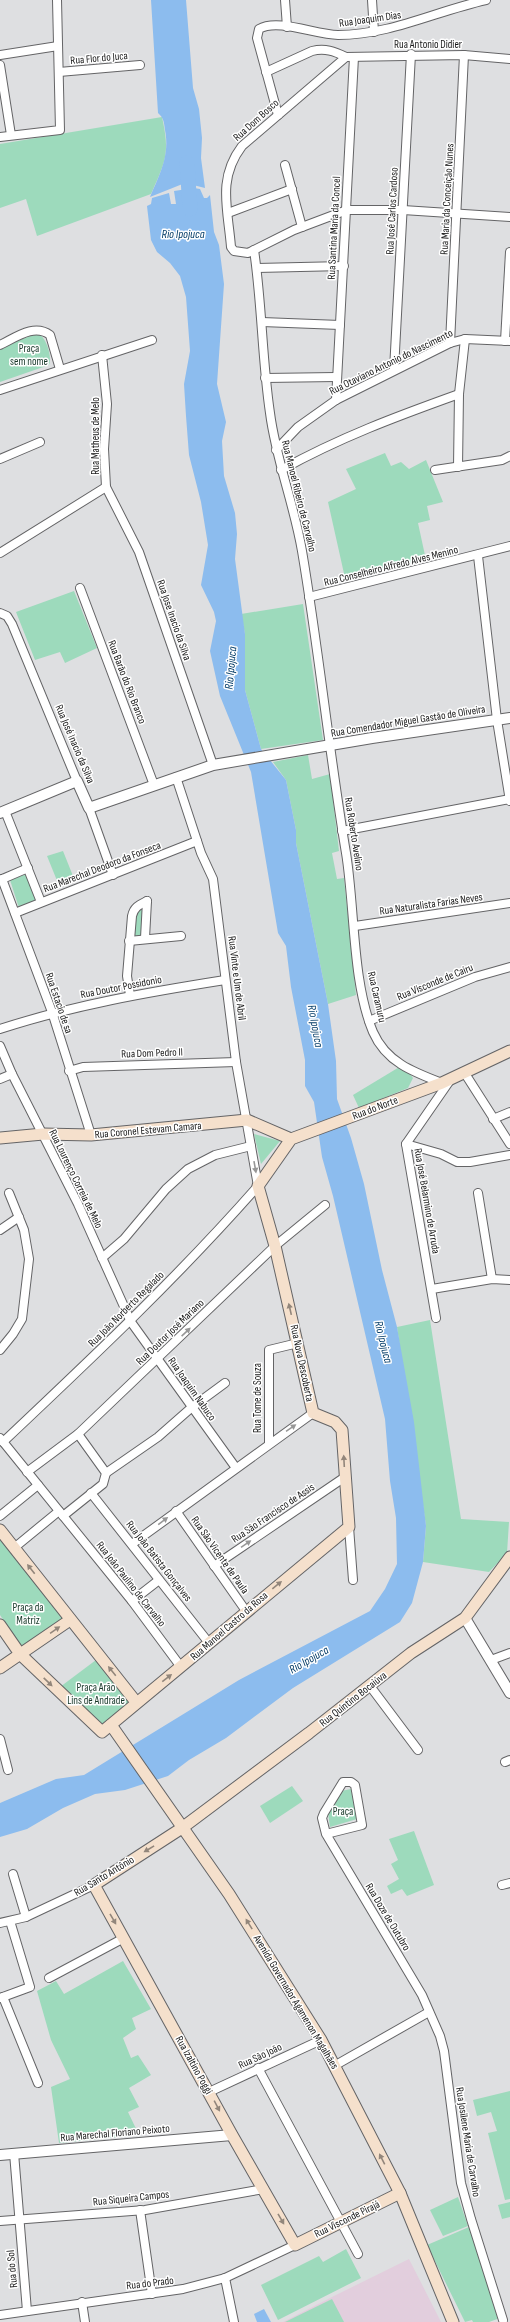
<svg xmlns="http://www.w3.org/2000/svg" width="510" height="2322" font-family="'Sofia Sans Condensed',sans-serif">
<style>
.education{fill:#e2cedd}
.green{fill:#9ddabc}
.water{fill:#8cbcee}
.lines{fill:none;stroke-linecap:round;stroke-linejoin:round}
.river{stroke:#8cbcee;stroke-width:15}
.minor-casing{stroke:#646466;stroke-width:10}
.tertiary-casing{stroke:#646466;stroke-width:12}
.secondary-casing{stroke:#646466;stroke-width:13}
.minor{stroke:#fff;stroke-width:8}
.tertiary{stroke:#fff;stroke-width:10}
.secondary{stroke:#f5e0cc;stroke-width:11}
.oneway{fill:#979797}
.oneway2{fill:#92867b}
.labels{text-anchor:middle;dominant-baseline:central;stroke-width:3;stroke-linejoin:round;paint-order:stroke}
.street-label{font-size:11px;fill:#181818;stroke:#fff}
.park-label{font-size:11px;fill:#153627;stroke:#fff}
.water-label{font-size:12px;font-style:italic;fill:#023b67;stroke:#fff}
</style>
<rect width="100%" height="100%" fill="#dedfe1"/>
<!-- education -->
<path class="education" d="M409 2259 441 2322H283L332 2297Z"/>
<!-- green -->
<g class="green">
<path d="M162 117C170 154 166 160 151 194L37 236 26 199 0 208V144Z"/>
<path d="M35 334H39C47 339 52 357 49 365L0 382V348Z"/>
<path d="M385 453 391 466 401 462 409 469 426 460 443 502 427 506 430 520 418 523 426 560 345 578 328 502 356 489 346 469Z"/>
<path d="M74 591 97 648 65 663 60 652 35 660 16 612Z"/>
<path d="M303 604 323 740 261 749 245 690V634L241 614Z"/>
<path d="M308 755 312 779 330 774 339 851 332 853 337 879 344 878 356 995 328 1004 296 843V830L286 780 273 762Z"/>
<path d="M63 851 73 876 58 883 47 856Z"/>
<path d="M27 874 38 900 19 908 10 880Z"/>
<path d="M136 910H145L142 936H133Z"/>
<path d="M401 1066 406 1069 413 1078 408 1088 359 1108 353 1095Z"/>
<path d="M254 1134 280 1141 261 1164Z"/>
<path d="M430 1320 461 1519 509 1522 507 1553 489 1572 423 1562 426 1526 397 1327Z"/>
<path d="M0 1539 63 1618 21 1647 0 1615Z"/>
<path d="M96 1660 130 1701 100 1727 60 1687Z"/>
<path d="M292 1786 303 1801 270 1823 260 1806Z"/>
<path d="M351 1789 357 1819 330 1827 328 1813 341 1791Z"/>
<path d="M414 1831 434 1885 407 1896 402 1889 391 1894 387 1886 399 1879 391 1864 398 1860 389 1839Z"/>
<path d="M123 1961 151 2009 132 2018 136 2029 123 2038 131 2058 138 2055 151 2075 129 2088 139 2107 128 2112 139 2135 59 2143 51 2087 70 2079 51 2040 37 1991 56 1981 64 1994Z"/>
<path d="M510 2091V2199L505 2200 488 2133 497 2131 491 2112 477 2116 473 2100Z"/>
<path d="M458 2197 468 2226 443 2236 430 2210Z"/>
<path d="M510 2202V2217L502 2219 498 2205Z"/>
<path d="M469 2227 500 2318 489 2322H473L472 2320 465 2322 427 2245Z"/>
<path d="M346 2249 361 2278 278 2320 261 2285 319 2256 323 2262Z"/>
<path d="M332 2299 344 2322H285Z"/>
</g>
<!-- water -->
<g class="water">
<path d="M151 0H186L193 88 199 109 202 138 201 158 205 188 185 183 150 197C160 174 170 155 165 130 164 123 164 118 158 113Z"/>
<path d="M194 188 200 189 204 198H207L210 195 214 232 219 245 224 284 217 384 226 422 222 441 224 476 235 513 237 534 235 559 245 634V690L261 749 286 780 296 830V843L328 1004 336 1061 337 1099 351 1138 364 1184 382 1270 397 1327 414 1422 426 1526 423 1562 412 1603 400 1622 293 1688 226 1738 189 1760 168 1776 125 1790 95 1794 63 1808 27 1829 0 1837V1803L56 1779 84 1775 239 1680 370 1611 385 1589 397 1564 396 1518 390 1481 385 1419 333 1196 322 1157 314 1102 305 1086V1060L291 987 286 946 278 933 251 772 220 696 210 651 216 621 214 612 201 585 208 545 201 502 189 455 186 416 184 384 190 351 186 297 180 276 170 263 157 252 151 240 147 206 151 204 152 198 169 193 171 204H176L174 191Z"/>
<path d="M264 2309 271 2322H257L254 2314Z"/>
</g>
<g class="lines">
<!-- river -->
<path class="river" d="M187 163 190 209"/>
<defs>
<g id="minor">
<path d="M285 0 287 27"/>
<path d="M372 0 374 32"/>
<path d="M0 55 58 46"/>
<path d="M346 57 242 146C217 179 228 209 231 247L234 251 248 253 294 230 347 210H403L510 217"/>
<path d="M0 65 11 135"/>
<path d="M59 72 140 65"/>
<path d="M266 72 312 51C325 48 334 51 346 57L464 55 510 59"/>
<path d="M278 115 257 38 259 29C278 18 316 35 338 35 390 35 436 11 486 0"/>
<path d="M0 137 60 130 57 0"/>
<path d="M285 165 302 227"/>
<path d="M228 213 292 189"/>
<path d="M254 250C262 304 262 359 270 413 276 460 294 504 302 551 319 651 329 752 346 853 355 908 352 982 373 1032 386 1062 413 1072 442 1083"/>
<path d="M257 268 344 266"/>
<path d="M262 322 340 325"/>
<path d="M505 341 510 252"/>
<path d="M450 343 464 55"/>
<path d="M0 345C15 338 34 323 50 335L60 369"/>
<path d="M102 355 107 404 104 449 106 487 139 552 213 765"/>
<path d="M394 370 411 54"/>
<path d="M265 378 336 377"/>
<path d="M0 390 152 340"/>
<path d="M336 400 354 57"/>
<path d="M276 450 298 427 336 400 450 343 465 339 510 341"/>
<path d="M0 459 40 442"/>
<path d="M458 467 459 394 465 339"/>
<path d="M281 470C341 437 395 417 459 394"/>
<path d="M435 470 502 460 510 456"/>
<path d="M0 553 106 487"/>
<path d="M478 556 497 720 510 801"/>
<path d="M80 588 154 785"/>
<path d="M309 597 510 546"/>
<path d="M0 613 7 616 12 624 77 781"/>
<path d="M89 808 113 875"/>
<path d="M5 811 41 902"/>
<path d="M342 831 510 799"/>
<path d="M2 879 52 1012 91 1135"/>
<path d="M0 880 28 868"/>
<path d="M15 913 197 841"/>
<path d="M355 926 510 903"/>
<path d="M145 938 147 901"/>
<path d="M129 941 181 936"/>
<path d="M130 995 127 976 132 916C134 907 139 905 147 901"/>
<path d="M369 1021 475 977 510 967"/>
<path d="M0 1029C74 1005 149 992 225 980"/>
<path d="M0 1046 12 1074 78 1204 131 1322 236 1468"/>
<path d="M69 1071 83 1067 236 1062"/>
<path d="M464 1072 510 1144"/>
<path d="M0 1079 12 1074"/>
<path d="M493 1119 510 1112"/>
<path d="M406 1144 441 1154 457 1162H470L510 1155"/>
<path d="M478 1193 492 1279"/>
<path d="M0 1230 19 1217"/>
<path d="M102 1258 124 1239 166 1189 188 1169 215 1155 251 1146"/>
<path d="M432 1289 492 1279 510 1280"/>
<path d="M436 1318 406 1144 451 1079"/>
<path d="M0 1350 13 1334 22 1319 29 1259 24 1230 9 1193"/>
<path d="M0 1438 132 1601 181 1667"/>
<path d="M3 1442C91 1359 178 1277 258 1186L236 1062 213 879 201 853 176 777"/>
<path d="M269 1443V1350L298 1343"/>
<path d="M27 1472 78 1434 275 1246 325 1205"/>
<path d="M106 1473 158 1437 191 1408 225 1383"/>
<path d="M91 1493 209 1643"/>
<path d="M176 1511 246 1611"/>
<path d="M0 1516 38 1485"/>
<path d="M63 1516 103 1484 106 1473 78 1434"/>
<path d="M349 1527 353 1580"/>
<path d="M132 1544 313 1413"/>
<path d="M14 1548 59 1511"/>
<path d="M214 1566 345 1477"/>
<path d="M132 1601 159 1580"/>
<path d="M491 1660 510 1653"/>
<path d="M370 1686 418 1750"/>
<path d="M0 1739 8 1770"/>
<path d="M505 1762 510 1760"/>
<path d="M326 1834 362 1825 355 1785 351 1782H343L324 1813 322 1818 326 1834 422 1995 440 2036 444 2051 461 2183 471 2219 503 2320"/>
<path d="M13 1874 26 1917"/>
<path d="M502 1885 510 1883"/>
<path d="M0 1923 26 1917 94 1885"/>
<path d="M49 1978 124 1938"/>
<path d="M3 1997 38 2083"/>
<path d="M0 1998 30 1987 10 1921"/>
<path d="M334 2066 429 2012"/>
<path d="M258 2068 358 2254"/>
<path d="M209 2092 321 2040"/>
<path d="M14 2153 27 2311"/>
<path d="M140 2210 152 2294"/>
<path d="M0 2221 145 2210 264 2189"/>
<path d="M225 2278 234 2322"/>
<path d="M82 2302 85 2322"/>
<path d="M0 2315 183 2289 225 2278 295 2245"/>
</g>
<g id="tertiary">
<path d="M0 813 77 781 89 808 213 765 372 738 510 718"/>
<path d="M465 1618 510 1693"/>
<path d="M0 2155 232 2135"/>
</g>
<g id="secondary">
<path d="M0 1138 43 1134 91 1135 247 1120 291 1139"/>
<path d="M0 1530 136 1702"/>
<path d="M0 1625 20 1654 102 1732 349 1527 342 1430 335 1422 313 1413 275 1246 258 1186 291 1139 442 1083 510 1051"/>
<path d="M0 1668 70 1620"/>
<path d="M111 1725 229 1894 321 2040 400 2193 453 2322"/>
<path d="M400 2193 295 2245 232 2135 94 1885 182 1828 309 1733 411 1653 465 1618 510 1557"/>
</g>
</defs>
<!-- minor casing -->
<use href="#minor" class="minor-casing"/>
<!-- tertiary casing -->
<use href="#tertiary" class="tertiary-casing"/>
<!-- secondary casing -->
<use href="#secondary" class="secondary-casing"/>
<!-- minor -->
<use href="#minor" class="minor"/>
<!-- tertiary -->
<use href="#tertiary" class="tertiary"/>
<!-- secondary -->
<use href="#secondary" class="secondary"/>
</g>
<!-- one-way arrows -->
<defs><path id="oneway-solid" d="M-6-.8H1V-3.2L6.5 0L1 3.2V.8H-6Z"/></defs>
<g class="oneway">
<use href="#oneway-solid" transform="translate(255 1167) rotate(80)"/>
<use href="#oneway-solid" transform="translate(186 1332) rotate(-43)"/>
<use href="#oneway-solid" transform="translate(291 1428) rotate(-34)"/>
<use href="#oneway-solid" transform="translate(163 1521) rotate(-37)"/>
<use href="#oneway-solid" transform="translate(246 1544) rotate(-34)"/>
</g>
<g class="oneway2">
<use href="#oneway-solid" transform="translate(290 1309) rotate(-103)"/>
<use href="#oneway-solid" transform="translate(344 1461) rotate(-93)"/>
<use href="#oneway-solid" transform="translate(31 1569) rotate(-128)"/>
<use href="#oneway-solid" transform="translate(277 1585) rotate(-39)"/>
<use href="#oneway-solid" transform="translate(55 1630) rotate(-35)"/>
<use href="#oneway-solid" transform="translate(112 1671) rotate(-129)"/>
<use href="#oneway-solid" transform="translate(167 1678) rotate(-38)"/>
<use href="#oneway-solid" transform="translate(48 1682) rotate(44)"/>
<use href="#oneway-solid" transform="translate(149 1849) rotate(149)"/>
<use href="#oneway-solid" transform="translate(113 1919) rotate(60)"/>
<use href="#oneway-solid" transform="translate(249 1924) rotate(-122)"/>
<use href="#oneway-solid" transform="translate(217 2106) rotate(62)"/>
<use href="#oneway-solid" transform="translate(382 2159) rotate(-117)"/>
<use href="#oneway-solid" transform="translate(281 2219) rotate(60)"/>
</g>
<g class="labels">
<!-- street labels -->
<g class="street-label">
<text transform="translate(370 19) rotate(-8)">Rua Joaquim Dias</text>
<text x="428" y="44">Rua Antonio Didier</text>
<text transform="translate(99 58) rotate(-5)">Rua Flor do Juca</text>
<text transform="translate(256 120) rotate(-42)">Rua Dom Bosco</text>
<text transform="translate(447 199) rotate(-87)">Rua Maria da Conceição Nunes</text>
<text transform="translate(392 211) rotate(-87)">Rua José Carlos Cardoso</text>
<text transform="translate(334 228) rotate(-87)">Rua Santina Maria da Concel</text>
<text transform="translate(391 362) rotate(-26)">Rua Otaviano Antonio do Nascimento</text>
<text transform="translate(95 436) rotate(-90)">Rua Matheus de Melo</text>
<text transform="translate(299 496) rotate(76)">Rua Manoel Ribeiro de Carvalho</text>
<text transform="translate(391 566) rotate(-14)">Rua Conselheiro Alfredo Alves Menino</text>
<text transform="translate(174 620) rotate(71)">Rua Jose Inacio da Silva</text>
<text transform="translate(127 682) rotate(69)">Rua Barão do Rio Branco</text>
<text transform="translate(408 721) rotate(-9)">Rua Comendador Miguel Gastão de Oliveira</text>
<text transform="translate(75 744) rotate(67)">Rua José Inacio da Silva</text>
<text transform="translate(354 834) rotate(81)">Rua Roberto Avelino</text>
<text transform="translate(102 867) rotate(-21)">Rua Marechal Deodoro da Fonseca</text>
<text transform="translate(431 904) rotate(-8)">Rua Naturalista Farias Neves</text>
<text transform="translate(237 978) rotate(83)">Rua Vinte e Um de Abril</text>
<text transform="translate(435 982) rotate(-22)">Rua Visconde de Cairu</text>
<text transform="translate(121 987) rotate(-11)">Rua Doutor Possidonio</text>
<text transform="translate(377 997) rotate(77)">Rua Caramuru</text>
<text transform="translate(59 1003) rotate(71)">Rua Estacio de sa</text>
<text transform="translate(152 1053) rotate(-2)">Rua Dom Pedro II</text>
<text transform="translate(375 1108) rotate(-21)">Rua do Norte</text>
<text transform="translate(148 1130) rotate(-5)">Rua Coronel Estevam Camara</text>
<text transform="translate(76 1179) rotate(64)">Rua Lourenço Correia de Melo</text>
<text transform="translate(427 1201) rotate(80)">Rua José Belarmino de Arruda</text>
<text transform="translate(126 1309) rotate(-45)">Rua João Norberto Regalado</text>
<text transform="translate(170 1332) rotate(-44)">Rua Doutor José Mariano</text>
<text transform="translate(302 1363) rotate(78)">Rua Nova Descoberta</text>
<text transform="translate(192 1389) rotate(55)">Rua Joaquim Nabuco</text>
<text transform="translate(257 1398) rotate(-90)">Rua Tome de Souza</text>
<text transform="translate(273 1513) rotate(-34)">Rua São Francisco de Assis</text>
<text transform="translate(220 1555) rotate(55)">Rua São Vicente de Paula</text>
<text transform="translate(159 1561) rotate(52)">Rua João Batista Gonçalves</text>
<text transform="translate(131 1584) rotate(52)">Rua João Paulino de Carvalho</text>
<text transform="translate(229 1626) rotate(-41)">Rua Manoel Castro da Rosa</text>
<text transform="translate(353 1699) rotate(-38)">Rua Quintino Bocaiúva</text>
<text transform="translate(104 1876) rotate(-31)">Rua Santo Antônio</text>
<text transform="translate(388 1917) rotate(59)">Rua Doze de Outubro</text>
<text transform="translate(296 2002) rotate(59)">Avenida Governador Agamenon Magalhães</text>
<text transform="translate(260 2056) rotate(-25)">Rua São João</text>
<text transform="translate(194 2065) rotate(61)">Rua Izaltino Poggi</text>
<text transform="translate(115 2133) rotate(-5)">Rua Marechal Floriano Peixoto</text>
<text transform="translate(468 2142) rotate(81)">Rua Josilene Maria de Carvalho</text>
<text transform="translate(131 2198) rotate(-6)">Rua Siqueira Campos</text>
<text transform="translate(347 2219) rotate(-26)">Rua Visconde Pirajá</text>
<text transform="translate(12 2269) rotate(-95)">Rua do Sol</text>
<text transform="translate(150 2283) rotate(-7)">Rua do Prado</text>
</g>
<!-- park labels -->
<g class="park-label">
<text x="29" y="348">Praça<tspan x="29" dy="13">sem nome</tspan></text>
<text x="28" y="1607">Praça da<tspan x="28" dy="13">Matriz</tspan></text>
<text x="96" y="1687">Praça Arão<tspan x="96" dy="13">Lins de Andrade</tspan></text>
<text x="343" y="1811">Praça</text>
</g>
<!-- water labels -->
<g class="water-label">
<text x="183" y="234">Rio Ipojuca</text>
<text transform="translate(231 668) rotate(-85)">Rio Ipojuca</text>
<text transform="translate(315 1026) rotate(80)">Rio Ipojuca</text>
<text transform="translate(383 1342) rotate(76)">Rio Ipojuca</text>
<text transform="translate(309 1660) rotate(-30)">Rio Ipojuca</text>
</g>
</g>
</svg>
